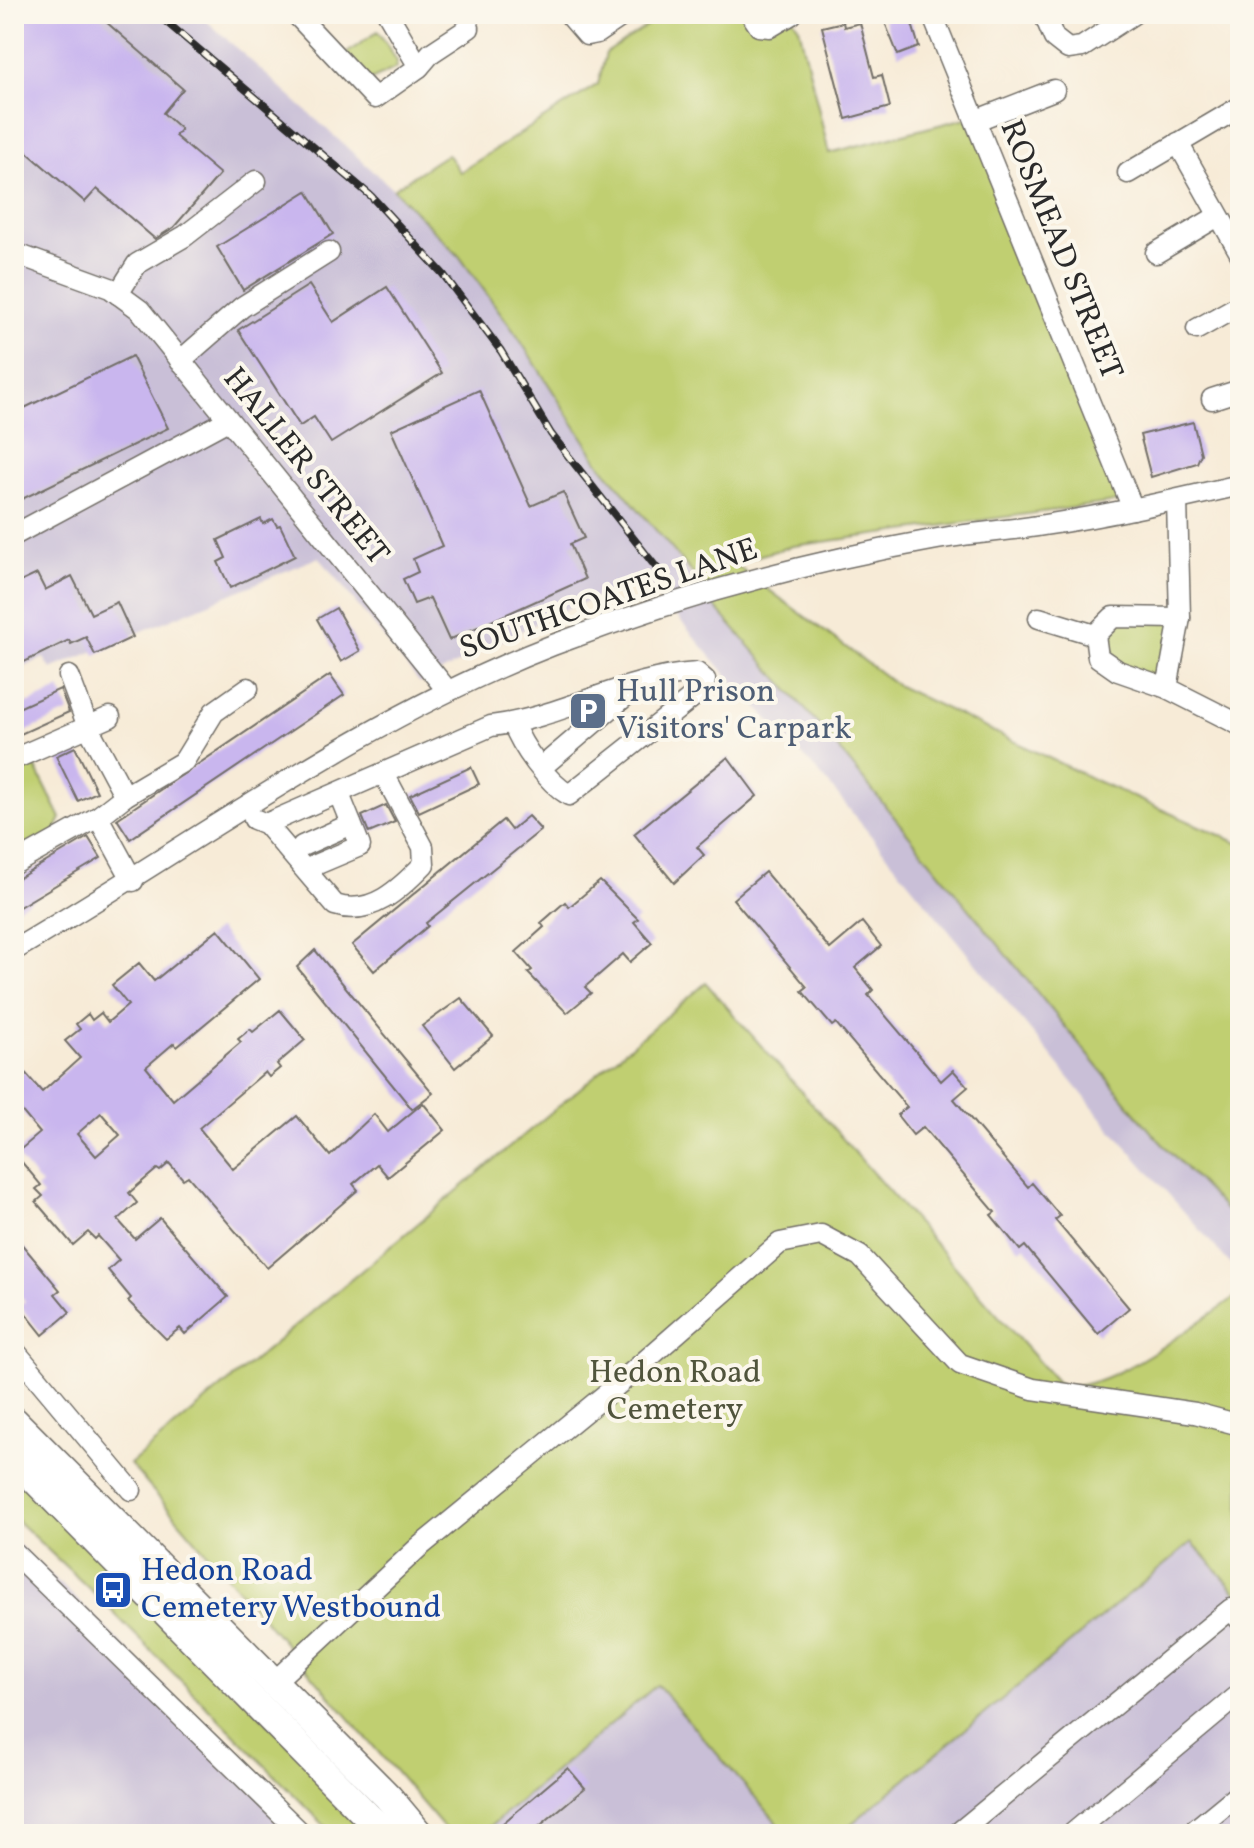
<svg xmlns="http://www.w3.org/2000/svg" width="1254" height="1848" font-family="Vollkorn,serif">
<style>
.industrial{fill:#c9bfd7}
.green{fill:#c0cf71;stroke:#767d4e;stroke-width:2}
.building{fill:#c9b6ee;fill-rule:evenodd}
.lines{fill:none;stroke-linecap:round;stroke-linejoin:round}
.minor-casing{stroke:#726e67;stroke-width:23}
.highway-casing{stroke:#726e67;stroke-width:31}
.minor{stroke:#fff;stroke-width:20}
.highway{stroke:#fff;stroke-width:28}
.rail-casing{stroke:#2b2b2b;stroke-width:8}
.rail{stroke:#fbf7ec;stroke-width:5;stroke-dasharray:15;stroke-linecap:butt}
.labels{text-anchor:middle;dominant-baseline:central;stroke-width:8;stroke-linejoin:round;paint-order:stroke}
.street-label{font-size:32px;fill:#2b2b2b;stroke:#fbf7ec}
.service-label{font-size:32px;fill:#4e5e75;stroke:#fbf7ec;text-anchor:start}
.park-label{font-size:32px;fill:#50543c;stroke:#fbf7ec}
.transit-label{font-size:32px;fill:#164399;stroke:#fbf7ec;text-anchor:start}
</style>
<rect width="100%" height="100%" fill="#fbf7ec"/>
<filter id="ink" filterUnits="userSpaceOnUse"><feTurbulence type="fractalNoise" baseFrequency=".0125" numOctaves="2"/><feDisplacementMap in="SourceGraphic" scale="16" xChannelSelector="R" yChannelSelector="G"/><feConvolveMatrix kernelMatrix="1 2 1 2 8 2 1 2 1" color-interpolation-filters="sRGB"/></filter>
<filter id="wash" filterUnits="userSpaceOnUse"><feTurbulence type="fractalNoise" baseFrequency=".006" numOctaves="4" result="noise"/><feDisplacementMap in="SourceGraphic" scale="32" xChannelSelector="R" yChannelSelector="G"/><feGaussianBlur stdDeviation="1.8" result="paint"/><feColorMatrix in="noise" values="0 0 0 0 0 0 0 0 0 0 0 0 0 0 0 0 0 1.4 0 .05"/><feComposite in="paint" operator="in"/></filter>
<g filter="url(#wash)">
<rect width="100%" height="100%" fill="#f7ebd7"/>
<!-- industrial -->
<g class="industrial">
<path d="M14 14H199L393 189 459 256 518 337 566 414 716 608 819 725 1152 1133 1240 1225V1275L1110 1128 823 777 731 680 645 579 554 614 420 683 319 557 51 669 44 658 14 671Z"/>
<path d="M14 1540 87 1609 310 1834H14Z"/>
<path d="M1192 1542 1240 1596V1834H839Z"/>
<path d="M657 1685 787 1834H481Z"/>
</g>
<!-- green -->
<g class="green">
<path d="M665 14H790L799 27 829 153 970 117 1123 501 793 546 733 563 898 686 1097 781 1240 844V1225L1152 1133 819 725 716 608 694 575 599 463 518 337 459 256 393 189 447 154 460 172 598 84 606 53Z"/>
<path d="M378 31 397 61 396 68 371 80 343 56Z"/>
<path d="M1113 617 1180 618 1167 688 1098 657Z"/>
<path d="M25 763 36 768 61 818 54 833 14 850V767Z"/>
<path d="M706 983 1060 1386C1110 1393 1197 1322 1240 1294V1596L1192 1542 839 1834H787L657 1685 481 1834H449L130 1464Z"/>
<path d="M14 1467 378 1834H333L97 1596 14 1518Z"/>
</g>
<g id="blocks">
<!-- building -->
<g class="building">
<path d="M14 14H97L183 89 163 113 181 129 175 136 220 174 174 227 155 239 97 189 85 202 14 141Z"/>
<path d="M899 14H909L919 47 898 55 884 20Z"/>
<path d="M843 22 844 27 860 23 874 77 882 75 890 107 846 119 822 27Z"/>
<path d="M307 191 333 234 243 290 217 247Z"/>
<path d="M309 285 333 322 387 287 442 373 331 443 314 417 300 426 238 330Z"/>
<path d="M132 356 168 428 14 503V413Z"/>
<path d="M479 390 531 506 563 492 584 538 570 544 585 579 449 640 430 598 414 604 403 579 418 572 413 559 442 546 391 430Z"/>
<path d="M1193 422 1201 454 1197 463 1151 477 1140 435Z"/>
<path d="M261 519 263 524 273 519 277 526 280 525 295 556 230 588 218 562 226 558 218 540Z"/>
<path d="M37 574 45 590 72 576 91 614 117 602 133 637 95 655 86 637 71 644 69 640 14 667V585Z"/>
<path d="M336 608 360 651 341 662 317 619Z"/>
<path d="M330 675 344 695 130 839 117 819Z"/>
<path d="M60 689 69 712 14 737V710Z"/>
<path d="M75 747 97 792 78 801 56 756Z"/>
<path d="M728 757 757 796 697 847 704 855 674 883 634 834Z"/>
<path d="M471 767 479 784 419 812 410 795Z"/>
<path d="M386 805 395 822 369 833 362 816Z"/>
<path d="M528 816 541 830 426 923 428 926 374 971 352 945 503 820 511 830Z"/>
<path d="M88 837 101 858 14 910V881Z"/>
<path d="M765 872 830 949 862 922 881 946 855 968 873 990 868 995 941 1081 953 1070 968 1087 954 1099 1028 1187 1032 1183 1060 1216 1055 1220 1129 1308 1098 1334 1025 1246 1020 1250 991 1215 995 1212 923 1127 913 1135 897 1115 907 1107 836 1023 832 1026 802 991 807 987 733 899Z"/>
<path d="M600 881 638 919 634 922 652 943 630 962 623 954 585 987 591 993 567 1013 528 973 532 970 516 952 544 927 541 923 565 902 569 907Z"/>
<path d="M218 929 259 979 177 1047 174 1043 146 1067 173 1100 241 1042 238 1039 250 1029 253 1032 280 1010 305 1040 277 1064 280 1068 269 1077 265 1072 199 1128 233 1169 297 1116 330 1156 374 1114 388 1132 423 1103 445 1130 388 1177 377 1164 353 1184 358 1190 267 1268 188 1176 183 1179 169 1163 160 1171 157 1169 129 1193 137 1203 118 1220 135 1239 160 1218 228 1297 185 1334 180 1328 166 1339 128 1301 131 1298 108 1270 119 1260 98 1236 95 1239 88 1232 73 1245 36 1202 43 1196 36 1189 41 1185 15 1154 40 1133 14 1102V1060L42 1092 80 1058 65 1041 80 1029 76 1024 88 1014 92 1020 101 1013 108 1022 128 1005 112 985 139 963 154 981ZM101 1113 120 1135 96 1156 77 1134Z"/>
<path d="M315 950 433 1093 412 1109 297 967Z"/>
<path d="M461 998 493 1036 455 1068 422 1026Z"/>
<path d="M14 1235 60 1290 55 1294 70 1312 43 1335 20 1306 25 1301 14 1288Z"/>
<path d="M568 1768 585 1788 530 1834H490Z"/>
</g>
</g>
</g>
<g filter="url(#ink)">
<use href="#blocks" fill-opacity="0" stroke="#726e67" stroke-width="2"/>
<g class="lines">
<defs>
<g id="minor">
<path d="M296 14 375 98 419 67 388 14"/>
<path d="M569 14 587 35 597 33 625 14"/>
<path d="M751 14 759 26 770 27 792 14"/>
<path d="M932 14 1133 509"/>
<path d="M1044 14 1054 38 1068 49 1082 47 1133 14"/>
<path d="M419 67 431 53 469 28"/>
<path d="M977 120 1054 90"/>
<path d="M1178 143 1240 253"/>
<path d="M1128 173 1240 107"/>
<path d="M14 253 110 288 140 310 447 690"/>
<path d="M1156 253 1218 216"/>
<path d="M118 294 137 264 185 236 256 181"/>
<path d="M1197 329 1240 305"/>
<path d="M180 361 242 307 329 252"/>
<path d="M1212 399 1240 390"/>
<path d="M1177 500 1180 618 1167 688 1240 725"/>
<path d="M14 535 228 420"/>
<path d="M1039 618 1095 635"/>
<path d="M69 676 88 727 125 796"/>
<path d="M1167 688 1118 671 1098 657 1095 635 1113 617 1180 618"/>
<path d="M14 759 110 717"/>
<path d="M542 767 636 687"/>
<path d="M98 817 133 881"/>
<path d="M254 819 266 824 335 905C371 917 400 889 424 864L423 847 384 774"/>
<path d="M266 824 491 726C561 718 625 677 697 673L705 680 703 689 569 795C547 782 522 747 513 723"/>
<path d="M302 846 351 824"/>
<path d="M14 864 98 817 125 796 184 761 214 712 248 688"/>
<path d="M315 865 360 846 339 794"/>
<path d="M14 950C192 846 359 720 553 645 675 598 803 563 932 540 969 533 1007 531 1044 525 1110 515 1175 500 1240 485"/>
<path d="M14 1350 131 1490"/>
<path d="M14 1553 302 1834"/>
<path d="M274 1682 418 1548 621 1382 780 1243 821 1235 860 1256 960 1364 1033 1389 1195 1413 1240 1425"/>
<path d="M957 1834 1231 1609 1240 1620"/>
<path d="M1072 1834 1240 1694"/>
<path d="M1190 1834 1240 1793"/>
</g>
<g id="highway">
<path d="M14 1421 388 1797 419 1834"/>
<path d="M14 1458 385 1834"/>
</g>
</defs>
<!-- minor casing -->
<use href="#minor" class="minor-casing"/>
<!-- highway casing -->
<use href="#highway" class="highway-casing"/>
<!-- minor -->
<use href="#minor" class="minor"/>
<!-- highway -->
<use href="#highway" class="highway"/>
<defs>
<path id="rail" d="M157 14 371 196 443 274 501 351 551 434 667 581"/>
</defs>
<!-- rail casing -->
<use href="#rail" class="rail-casing"/>
<!-- rail -->
<use href="#rail" class="rail"/>
</g>
</g>
<!-- icons -->
<defs>
<symbol id="parking-square" viewBox="-11 -11 22 22"><rect x="-9" y="-9" width="18" height="18" rx="4" fill="#5c6f8a" stroke="#fbf7ec"/><path d="M-3.5-5.5H1a3.5 3.5 0 0 1 0 7H-1V5.5H-3.5ZM-1-3.4V-.6H.8a1.4 1.4 0 0 0 0-2.8Z" fill="#fff"/></symbol>
<symbol id="bus-square" viewBox="-11 -11 22 22"><rect x="-9" y="-9" width="18" height="18" rx="4" fill="#1a4fb4" stroke="#fbf7ec"/><path d="M-5-6H5V4H4V6H2V4H-2V6H-4V4H-5ZM-3.5-4V0h7V-4ZM-3.5 1.2v1.5H-2V1.2ZM2 1.2v1.5H3.5V1.2Z" fill="#fff"/></symbol>
</defs>
<g fill-rule="evenodd">
<use href="#parking-square" x="566" y="689" width="44" height="44"/>
<use href="#bus-square" x="91" y="1568" width="44" height="44"/>
</g>
<g class="labels">
<!-- street labels -->
<g class="street-label">
<text transform="translate(1060 250) rotate(68)">ROSMEAD STREET</text>
<text transform="translate(305 467) rotate(51)">HALLER STREET</text>
<text transform="translate(609 600) rotate(-19)">SOUTHCOATES LANE</text>
</g>
<!-- service labels -->
<g class="service-label">
<text x="616" y="693">Hull Prison<tspan x="616" dy="37">Visitors' Carpark</tspan></text>
</g>
<!-- park labels -->
<g class="park-label">
<text x="675" y="1374">Hedon Road<tspan x="675" dy="37">Cemetery</tspan></text>
</g>
<!-- transit labels -->
<g class="transit-label">
<text x="141" y="1572">Hedon Road<tspan x="141" dy="37">Cemetery Westbound</tspan></text>
</g>
</g>
<!-- margin -->
<rect width="1254" height="1848" fill="none" stroke="#fbf7ec" stroke-width="48"/>
</svg>
